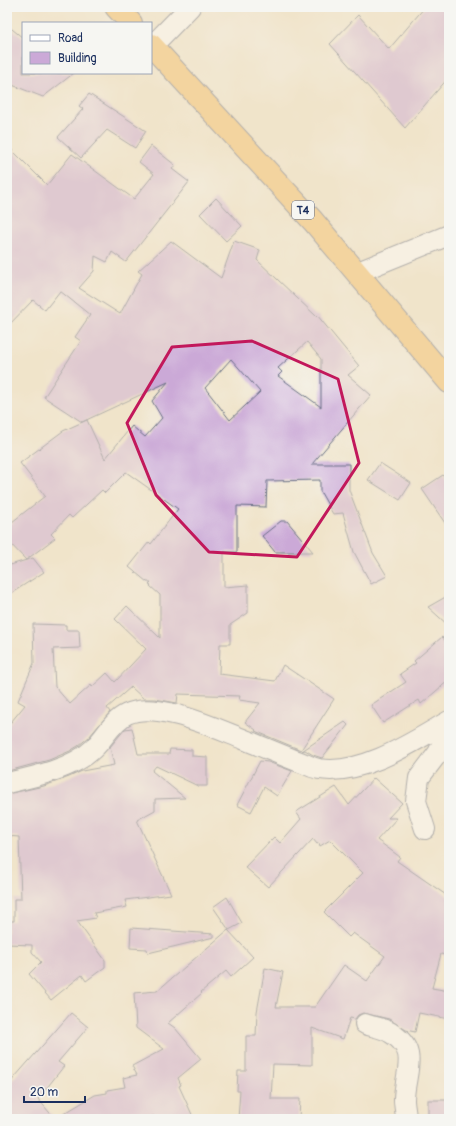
<svg xmlns="http://www.w3.org/2000/svg" width="456" height="1126" font-family="Pangolin,sans-serif">
<style>
.building{fill:#cba9d7;fill-rule:evenodd}
.lines{fill:none;stroke-linecap:round;stroke-linejoin:round}
.minor-casing{stroke:#666e84;stroke-width:22}
.highway-casing{stroke:#666e84;stroke-width:24}
.minor{stroke:#fff;stroke-width:20}
.highway{stroke:#f6c06b;stroke-width:22}
.marked{fill:none;stroke:#c2185b;stroke-width:3;stroke-linejoin:round}
.labels{text-anchor:middle;dominant-baseline:central;stroke-width:4;stroke-linejoin:round;paint-order:stroke}
.shield{fill:#f6f6f2;stroke:#5d6b8a;stroke-width:1}
.shield-label{font-size:11px;font-weight:bold;fill:#1b2f5e}
</style>
<rect width="100%" height="100%" fill="#f6f6f2"/>
<filter id="ink" filterUnits="userSpaceOnUse"><feTurbulence type="fractalNoise" baseFrequency=".025" numOctaves="2"/><feDisplacementMap in="SourceGraphic" scale="8" xChannelSelector="R" yChannelSelector="G"/><feConvolveMatrix kernelMatrix="1 2 1 2 8 2 1 2 1" color-interpolation-filters="sRGB"/></filter>
<filter id="wash" filterUnits="userSpaceOnUse"><feTurbulence type="fractalNoise" baseFrequency=".012" numOctaves="4" result="noise"/><feDisplacementMap in="SourceGraphic" scale="16" xChannelSelector="R" yChannelSelector="G"/><feGaussianBlur stdDeviation="0.9" result="paint"/><feColorMatrix in="noise" values="0 0 0 0 0 0 0 0 0 0 0 0 0 0 0 0 0 1.4 0 .05"/><feComposite in="paint" operator="in"/></filter>
<g filter="url(#wash)">
<rect width="100%" height="100%" fill="#f0e4ca"/>
<g id="blocks">
<!-- building -->
<g class="building">
<path d="M425 7H449V77L405 128 330 44 358 15 389 49Z"/>
<path d="M7 25 23 38V73H74L43 97 7 83Z"/>
<path d="M89 94 146 131 135 148 107 130 81 158 58 137 83 109 79 106Z"/>
<path d="M7 145 47 185 72 154 134 199 154 174 139 162 151 146 175 165 172 169 189 182 126 262 112 252 107 262 95 256 94 271 79 288 120 314 142 274 138 271 171 241 221 278 234 241 260 250 257 260 316 316 317 315 359 366 348 375 371 395 312 464H349V490L373 553 387 576 371 584 354 552 343 513 333 514 320 491V480L267 481 266 507 237 506V552H224V587L248 585V613L230 625V644H220L219 674 275 681 283 665 334 699 301 750 255 731 256 730 245 722 260 703 239 700 240 696 178 694 177 703 155 699H144L131 687 107 708 110 712 89 737 78 746 70 751 49 760 8 771 7 727 25 705 18 701 34 663 33 624 66 625V630H79L80 648 53 649 55 687 70 704 91 685 92 687 107 673 115 682 146 649 115 619 127 606 160 638V595L150 586 151 585 149 584 151 582H147L129 567 149 542 151 544 178 509 126 472 105 493 102 490 72 518 69 515 51 534 55 538 26 560 7 540V526L45 496 20 463 63 431 87 420 105 459 132 426 145 437 162 418 152 401 168 382 82 422 44 397 81 341 75 337 90 315 60 291 45 310 33 300 7 327ZM307 342 321 359V407L278 376 282 372 278 368ZM231 359 260 392 230 420 205 388Z"/>
<path d="M216 198 242 226 226 241 200 214Z"/>
<path d="M380 463 411 483 400 500 368 480Z"/>
<path d="M443 475 449 484V529L422 489Z"/>
<path d="M281 521H287L313 552H275L262 536Z"/>
<path d="M33 558 44 572 7 596V566Z"/>
<path d="M449 595V626L428 607Z"/>
<path d="M442 637 449 645V680L421 704 419 700 383 723 371 705 406 682 400 674 416 663 414 661Z"/>
<path d="M345 722 348 725 322 758 313 755 305 750 302 751Z"/>
<path d="M132 728 138 754H169L170 749 192 750V756L207 757V786H198L156 766 152 771 185 798 155 799V810L137 820 171 894 125 900 127 907 94 913 96 918 77 921 105 960V967L86 981 82 975 51 1000 29 974 41 962 32 952V945L7 944V921H14V899H21L19 837 7 836V794L44 786 69 777 82 771 114 765 110 747 125 729Z"/>
<path d="M260 761 268 762 292 771 277 796 264 787 251 812 237 805Z"/>
<path d="M374 778 402 803 388 818H397L377 840 400 857 397 861 449 897V956L441 954 432 988 449 991V1019L419 1013 415 1032 406 1030 389 1019 363 1013 358 1015 355 1019 350 1018 343 1039 312 1028V1065L273 1064 271 1099H300L299 1119H238L240 1091H237L238 1071H246V1036H256L257 1012 265 968 283 972 276 1007H315L344 965 367 981 385 956 353 933 349 937 324 912 363 873 330 840 320 846 319 843 317 844 313 839 268 887 245 867 274 837 280 843 301 819 296 812 336 787 349 805Z"/>
<path d="M227 897 242 923 229 930 213 907Z"/>
<path d="M131 928 214 934V937L148 953 147 949 130 948Z"/>
<path d="M228 930 253 957 231 977 226 971 201 992 202 993 168 1023 175 1028 201 1059 178 1078 181 1085 179 1086 194 1119H155L154 1116 138 1119H55L95 1095 107 1093V1090L125 1087 123 1078 137 1075 132 1066 164 1049 136 1028 134 993 157 991Z"/>
<path d="M71 1013 88 1027 58 1062 64 1066 38 1099 55 1119H7V1086Z"/>
<rect x="428" y="1100" width="21" height="19"/>
</g>
</g>
</g>
<g filter="url(#ink)">
<use href="#blocks" fill-opacity="0" stroke="#666e84" stroke-width="1"/>
<g class="lines">
<defs>
<g id="minor">
<path d="M152 46 190 7"/>
<path d="M358 272 449 235"/>
<path d="M7 783C34 777 74 768 93 749 105 738 112 721 127 714 156 700 215 728 243 739 263 747 284 756 305 764 309 766 314 768 319 769 362 776 413 742 449 721"/>
<path d="M425 829 416 801 419 778 438 753 449 731"/>
<path d="M365 1024C373 1027 384 1028 391 1033 421 1051 404 1074 404 1100 404 1106 406 1113 406 1119"/>
</g>
<g id="highway">
<path d="M116 7 131 23"/>
<path d="M151 45 313 221 449 382"/>
</g>
</defs>
<!-- minor casing -->
<use href="#minor" class="minor-casing"/>
<!-- highway casing -->
<use href="#highway" class="highway-casing"/>
<!-- minor -->
<use href="#minor" class="minor"/>
<!-- highway -->
<use href="#highway" class="highway"/>
</g>
</g>
<!-- marked area -->
<path d="M0 0H456V1126H0ZM252 341 338 379 359 463 297 557 209 552 156 495 127 423 172 347Z" fill="#f0e4ca" fill-opacity=".55" fill-rule="evenodd"/>
<path class="marked" d="M252 341 338 379 359 463 297 557 209 552 156 495 127 423 172 347Z"/>
<g class="labels">
<!-- shield labels -->
<rect class="shield" x="292" y="201" width="22" height="18" rx="3"/>
<g class="shield-label">
<text x="303" y="210">T4</text>
</g>
</g>
<!-- margin -->
<rect width="456" height="1126" fill="none" stroke="#f6f6f2" stroke-width="24"/>
<!-- legend -->
<rect x="22" y="22" width="130" height="52" fill="#f6f6f2" stroke="#9ea6b7"/>
<rect x="30" y="35" width="20" height="6" fill="#ffffff" stroke="#9ea6b7"/>
<text x="58" y="42" font-size="12" fill="#1b2f5e">Road</text>
<rect x="30" y="52" width="20" height="12" fill="#cba9d7" stroke="#9ea6b7"/>
<text x="58" y="62" font-size="12" fill="#1b2f5e">Building</text>
<!-- scale -->
<path d="M24 1096v6h61v-6" fill="none" stroke="#1b2f5e" stroke-width="2"/>
<text x="30" y="1096" font-size="12" fill="#1b2f5e" stroke="#f6f6f2" stroke-width="3" paint-order="stroke">20 m</text>
</svg>
